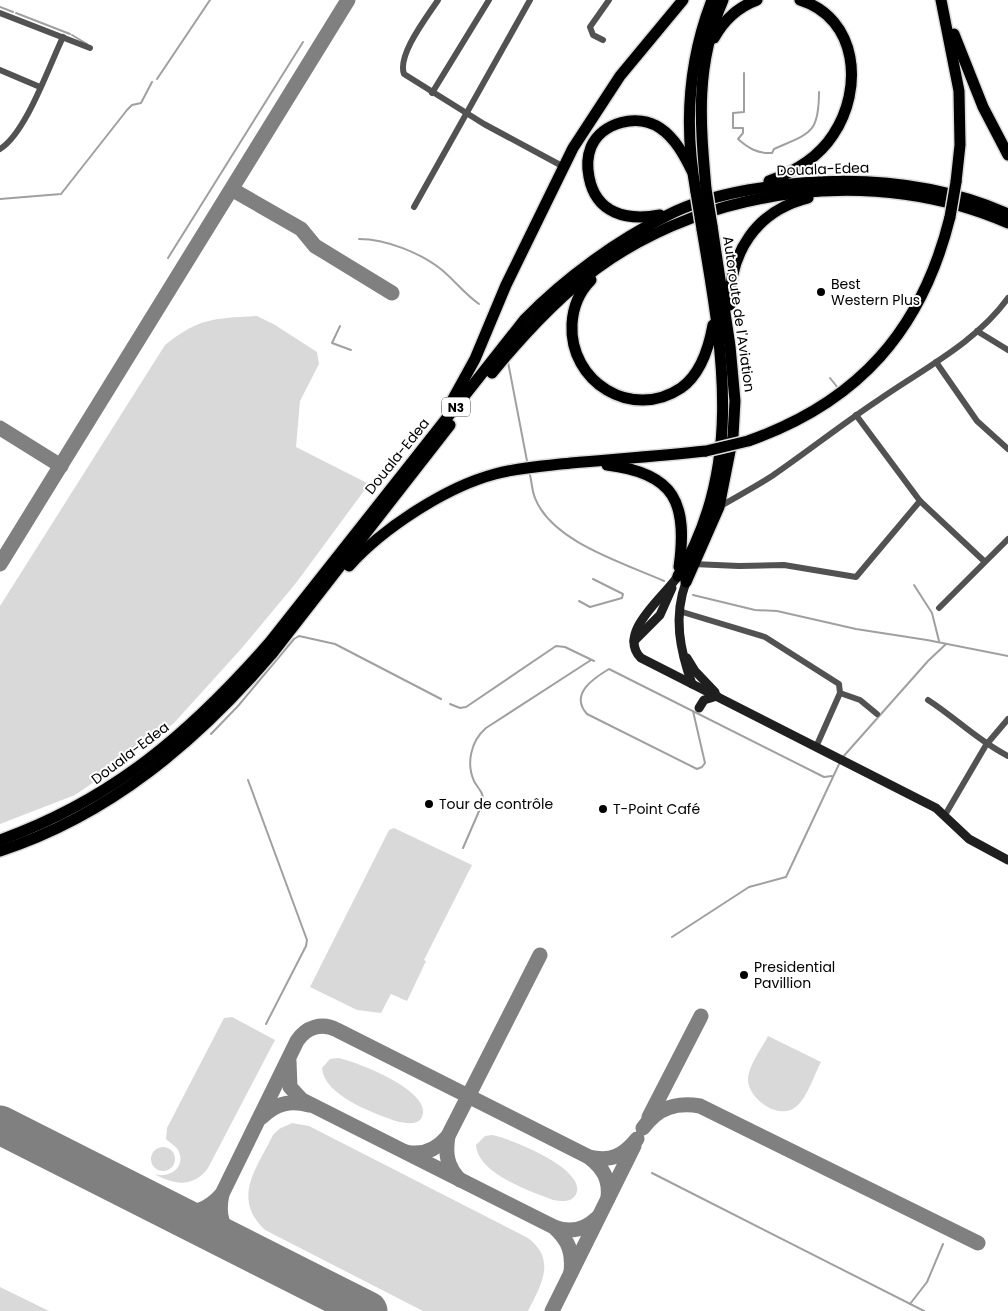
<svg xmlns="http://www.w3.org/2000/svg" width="1008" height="1311" font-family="Poppins,sans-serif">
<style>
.green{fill:#d9d9d9}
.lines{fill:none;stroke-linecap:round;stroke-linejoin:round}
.stream{stroke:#a0a0a0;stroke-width:2}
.taxiway{stroke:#808080;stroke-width:15}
.runway{stroke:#808080;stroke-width:39}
.highway-casing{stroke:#dbdbdb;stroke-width:14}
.street{stroke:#525252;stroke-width:6}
.secondary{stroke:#1f1f1f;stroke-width:9}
.highway{stroke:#000;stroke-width:11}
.highway-bridge-casing{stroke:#dbdbdb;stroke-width:14;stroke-linecap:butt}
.highway-bridge{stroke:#000;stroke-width:11}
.poi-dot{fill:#000;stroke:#fff;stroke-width:2}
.labels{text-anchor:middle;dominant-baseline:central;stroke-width:4;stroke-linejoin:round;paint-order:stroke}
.shield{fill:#fff;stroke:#4c4c4c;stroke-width:1}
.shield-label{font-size:12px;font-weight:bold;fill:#000}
.street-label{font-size:14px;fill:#000;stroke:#fff}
.poi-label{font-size:14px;fill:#000;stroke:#fff;text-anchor:start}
</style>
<rect width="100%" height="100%" fill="#fff"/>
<!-- green -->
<g class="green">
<path d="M257 316 275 325 317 352 319 364 300 401 296 447 369 484 296 583 241 649 174 723 110 771 75 795 0 824V606L165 345C201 317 213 319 257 316Z"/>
<path d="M394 828 472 865 424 960 426 961 407 1001 391 994 381 1013 357 1010 310 987 389 830Z"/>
<path d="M232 1017 275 1040 208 1168C193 1188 175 1185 154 1174 169 1179 187 1167 178 1150 175 1145 170 1143 166 1139L167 1128 224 1018Z"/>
<path d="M768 1036 821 1062C814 1075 808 1096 797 1106 781 1121 750 1101 748 1081 747 1067 762 1048 768 1036Z"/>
<path d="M338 1058C356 1061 438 1093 421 1119 416 1125 406 1123 399 1122 375 1114 324 1096 322 1068L330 1059Z"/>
<path d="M292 1123 309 1126 528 1238C557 1260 541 1285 528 1311H423L265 1230C231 1198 257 1168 273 1135L279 1129Z"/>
<path d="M492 1135C510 1138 592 1171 575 1196 570 1203 560 1201 553 1200 530 1191 478 1174 476 1145L485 1136Z"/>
<circle cx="163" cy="1159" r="12"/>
<path d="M0 1287 49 1311H0Z"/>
</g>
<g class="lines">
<!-- stream -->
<g class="stream">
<path d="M0 7 13 12"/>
<path d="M16 13 70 34"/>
<path d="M72 35 87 44"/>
<path d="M744 73V112L733 113V128H743V133L738 139C748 148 758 154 772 153L774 149C810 133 819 134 819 92"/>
<path d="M157 79 210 0"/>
<path d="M0 199 61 194 127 110 132 105 141 103 152 82"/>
<path d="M359 239C386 239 421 253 442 270 455 281 465 294 479 304"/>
<path d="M168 258 303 42"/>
<path d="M340 326 332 343 351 350"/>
<path d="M508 362 527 461"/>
<path d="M830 378 838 388"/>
<path d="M530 475C532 483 532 491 535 498 552 542 624 563 664 581"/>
<path d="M914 585 932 613 939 641"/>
<path d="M693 595 755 610 777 611 856 629 927 640 1008 656"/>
<path d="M579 601 590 607 622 598 623 594 593 579"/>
<path d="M450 704 460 708 466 707 556 646 565 647 594 661"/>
<path d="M693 711 705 763 702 767 697 769 587 714C569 694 594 678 609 669L824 777 832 776"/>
<path d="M211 734 238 706 294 639 299 636 335 644 441 699"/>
<path d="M842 758 928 661 946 644"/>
<path d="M248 780 307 940 306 946 266 1024"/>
<path d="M463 848 483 802C484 792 478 789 474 781 466 763 471 741 486 728L591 660"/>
<path d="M672 937 749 887 786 877 840 762"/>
<path d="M652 1173 924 1311"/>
<path d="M910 1304 927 1282 943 1244"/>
</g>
<!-- taxiway -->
<g class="taxiway">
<path d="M233 190 301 229 315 246 392 293"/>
<path d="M0 428 61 466"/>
<path d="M0 564 348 0"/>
<path d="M289 1061 290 1087 302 1100 554 1227C569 1241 573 1252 571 1272"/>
<path d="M262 1117C276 1103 291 1100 309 1105"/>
<path d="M649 1117 701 1016"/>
<path d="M643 1128C658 1107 677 1102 700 1106L978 1243"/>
<path d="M406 1152C423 1156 437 1149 448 1136"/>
<path d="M589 1157C603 1168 610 1179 608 1198"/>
<path d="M460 1180C447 1167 445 1154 448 1136L540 955"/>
<path d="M222 1194C217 1216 223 1230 238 1245"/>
<path d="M169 1211C191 1216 207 1211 222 1194L297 1041C306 1027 322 1022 337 1030L589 1157C611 1162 623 1156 637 1139"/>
<path d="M554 1227C570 1233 585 1230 597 1218"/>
<path d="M552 1311 634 1146"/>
</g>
<!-- runway -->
<path class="runway" d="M0 1125 368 1311"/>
<defs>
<g id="highway">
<path d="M941 0 959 91 960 145 956 182"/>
<path d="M954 34 983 107 1008 155"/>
<path d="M714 38C724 20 738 7 757 0"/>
<path d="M769 181C794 172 818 158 833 135 864 89 858 18 800 0"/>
<path d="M706 189C700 121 695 65 723 0"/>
<path d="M696 192C684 127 688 62 712 0"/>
<path d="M660 215C627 221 596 214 589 177 587 167 587 157 591 147 602 122 638 113 660 128 675 138 684 155 692 171"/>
<path d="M591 280C579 292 573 307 572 324 569 382 632 421 681 388 701 374 709 347 713 325"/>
<path d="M730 305C729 253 756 211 808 198"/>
<path d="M492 373C523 335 556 299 596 269 711 185 878 166 1008 223"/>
<path d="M448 408 475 359 506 285 573 148 620 76 683 0"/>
<path d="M748 441C859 402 922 330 950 217"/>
<path d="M607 465C675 473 688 503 679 567"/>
<path d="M349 566C383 528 446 487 495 474 520 467 545 466 571 463 616 459 661 456 706 451"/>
<path d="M678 576C745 467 722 348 702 229"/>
<path d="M686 582 719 507 733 436 735 401 730 346 712 226"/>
<path d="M0 840C114 799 191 732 270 642L525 319C565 278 616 241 668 215 693 202 721 195 748 190 835 175 926 178 1008 214"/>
<path d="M0 851C110 815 196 742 271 655L450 425"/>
</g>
</defs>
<!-- highway casing -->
<use href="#highway" class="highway-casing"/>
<!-- street -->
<g class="street">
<path d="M438 0C427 17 397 55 404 74L484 124 564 167"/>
<path d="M0 13 90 48"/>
<path d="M603 40 593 35 590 27 609 0"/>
<path d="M0 70 40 87"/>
<path d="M432 93 489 0"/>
<path d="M0 149C26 133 49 66 63 37"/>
<path d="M414 207 530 0"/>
<path d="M977 331 1008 350"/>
<path d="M936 362 977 421 1008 449"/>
<path d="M856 415 920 501 984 561"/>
<path d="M719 507C736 497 755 487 772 476 807 452 841 425 877 401 921 370 976 343 1008 298"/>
<path d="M693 564 739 566 784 565 856 577 920 501"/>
<path d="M939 608 1008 539"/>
<path d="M679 611 765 637 839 684 840 693 816 747"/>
<path d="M840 693 860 700 877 714"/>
<path d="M928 700C956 718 978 741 1008 756"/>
<path d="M945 815 986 745 1008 719"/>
</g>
<!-- secondary -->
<g class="secondary">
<path d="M678 576C664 597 616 633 641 658L936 808 969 839 1008 860"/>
<path d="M686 582C673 617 680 650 692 684"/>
<path d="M634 641 660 615 672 588"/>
<path d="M687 658 695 671 715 692"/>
<path d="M699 708 704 700 717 696"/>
</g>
<!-- highway -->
<use href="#highway" class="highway"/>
<defs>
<g id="highway-bridge">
<path d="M706 189 712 226"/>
<path d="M696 192 702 229"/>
<path d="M950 217 956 182"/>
<path d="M706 451 748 441"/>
</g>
</defs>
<!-- highway-bridge casing -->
<use href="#highway-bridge" class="highway-bridge-casing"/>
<!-- highway-bridge -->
<use href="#highway-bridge" class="highway-bridge"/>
</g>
<!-- markers -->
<g class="poi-dot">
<circle cx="821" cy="292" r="5"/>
<circle cx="429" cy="804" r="5"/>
<circle cx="603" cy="809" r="5"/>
<circle cx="744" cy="975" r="5"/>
</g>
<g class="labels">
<!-- shield labels -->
<rect class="shield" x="442" y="397.5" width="28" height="19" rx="4"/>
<g class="shield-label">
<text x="456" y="407">N3</text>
</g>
<!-- street labels -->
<g class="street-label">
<text transform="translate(823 169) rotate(-2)">Douala-Edea</text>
<text transform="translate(739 314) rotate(82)">Autoroute de l'Aviation</text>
<text transform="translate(397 456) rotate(-51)">Douala-Edea</text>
<text transform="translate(130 753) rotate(-37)">Douala-Edea</text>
</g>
<!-- poi labels -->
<g class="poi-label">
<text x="831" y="284">Best<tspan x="831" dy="16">Western Plus</tspan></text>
<text x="439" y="804">Tour de contrôle</text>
<text x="613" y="809">T-Point Café</text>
<text x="754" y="967">Presidential<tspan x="754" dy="16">Pavillion</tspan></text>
</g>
</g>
</svg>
